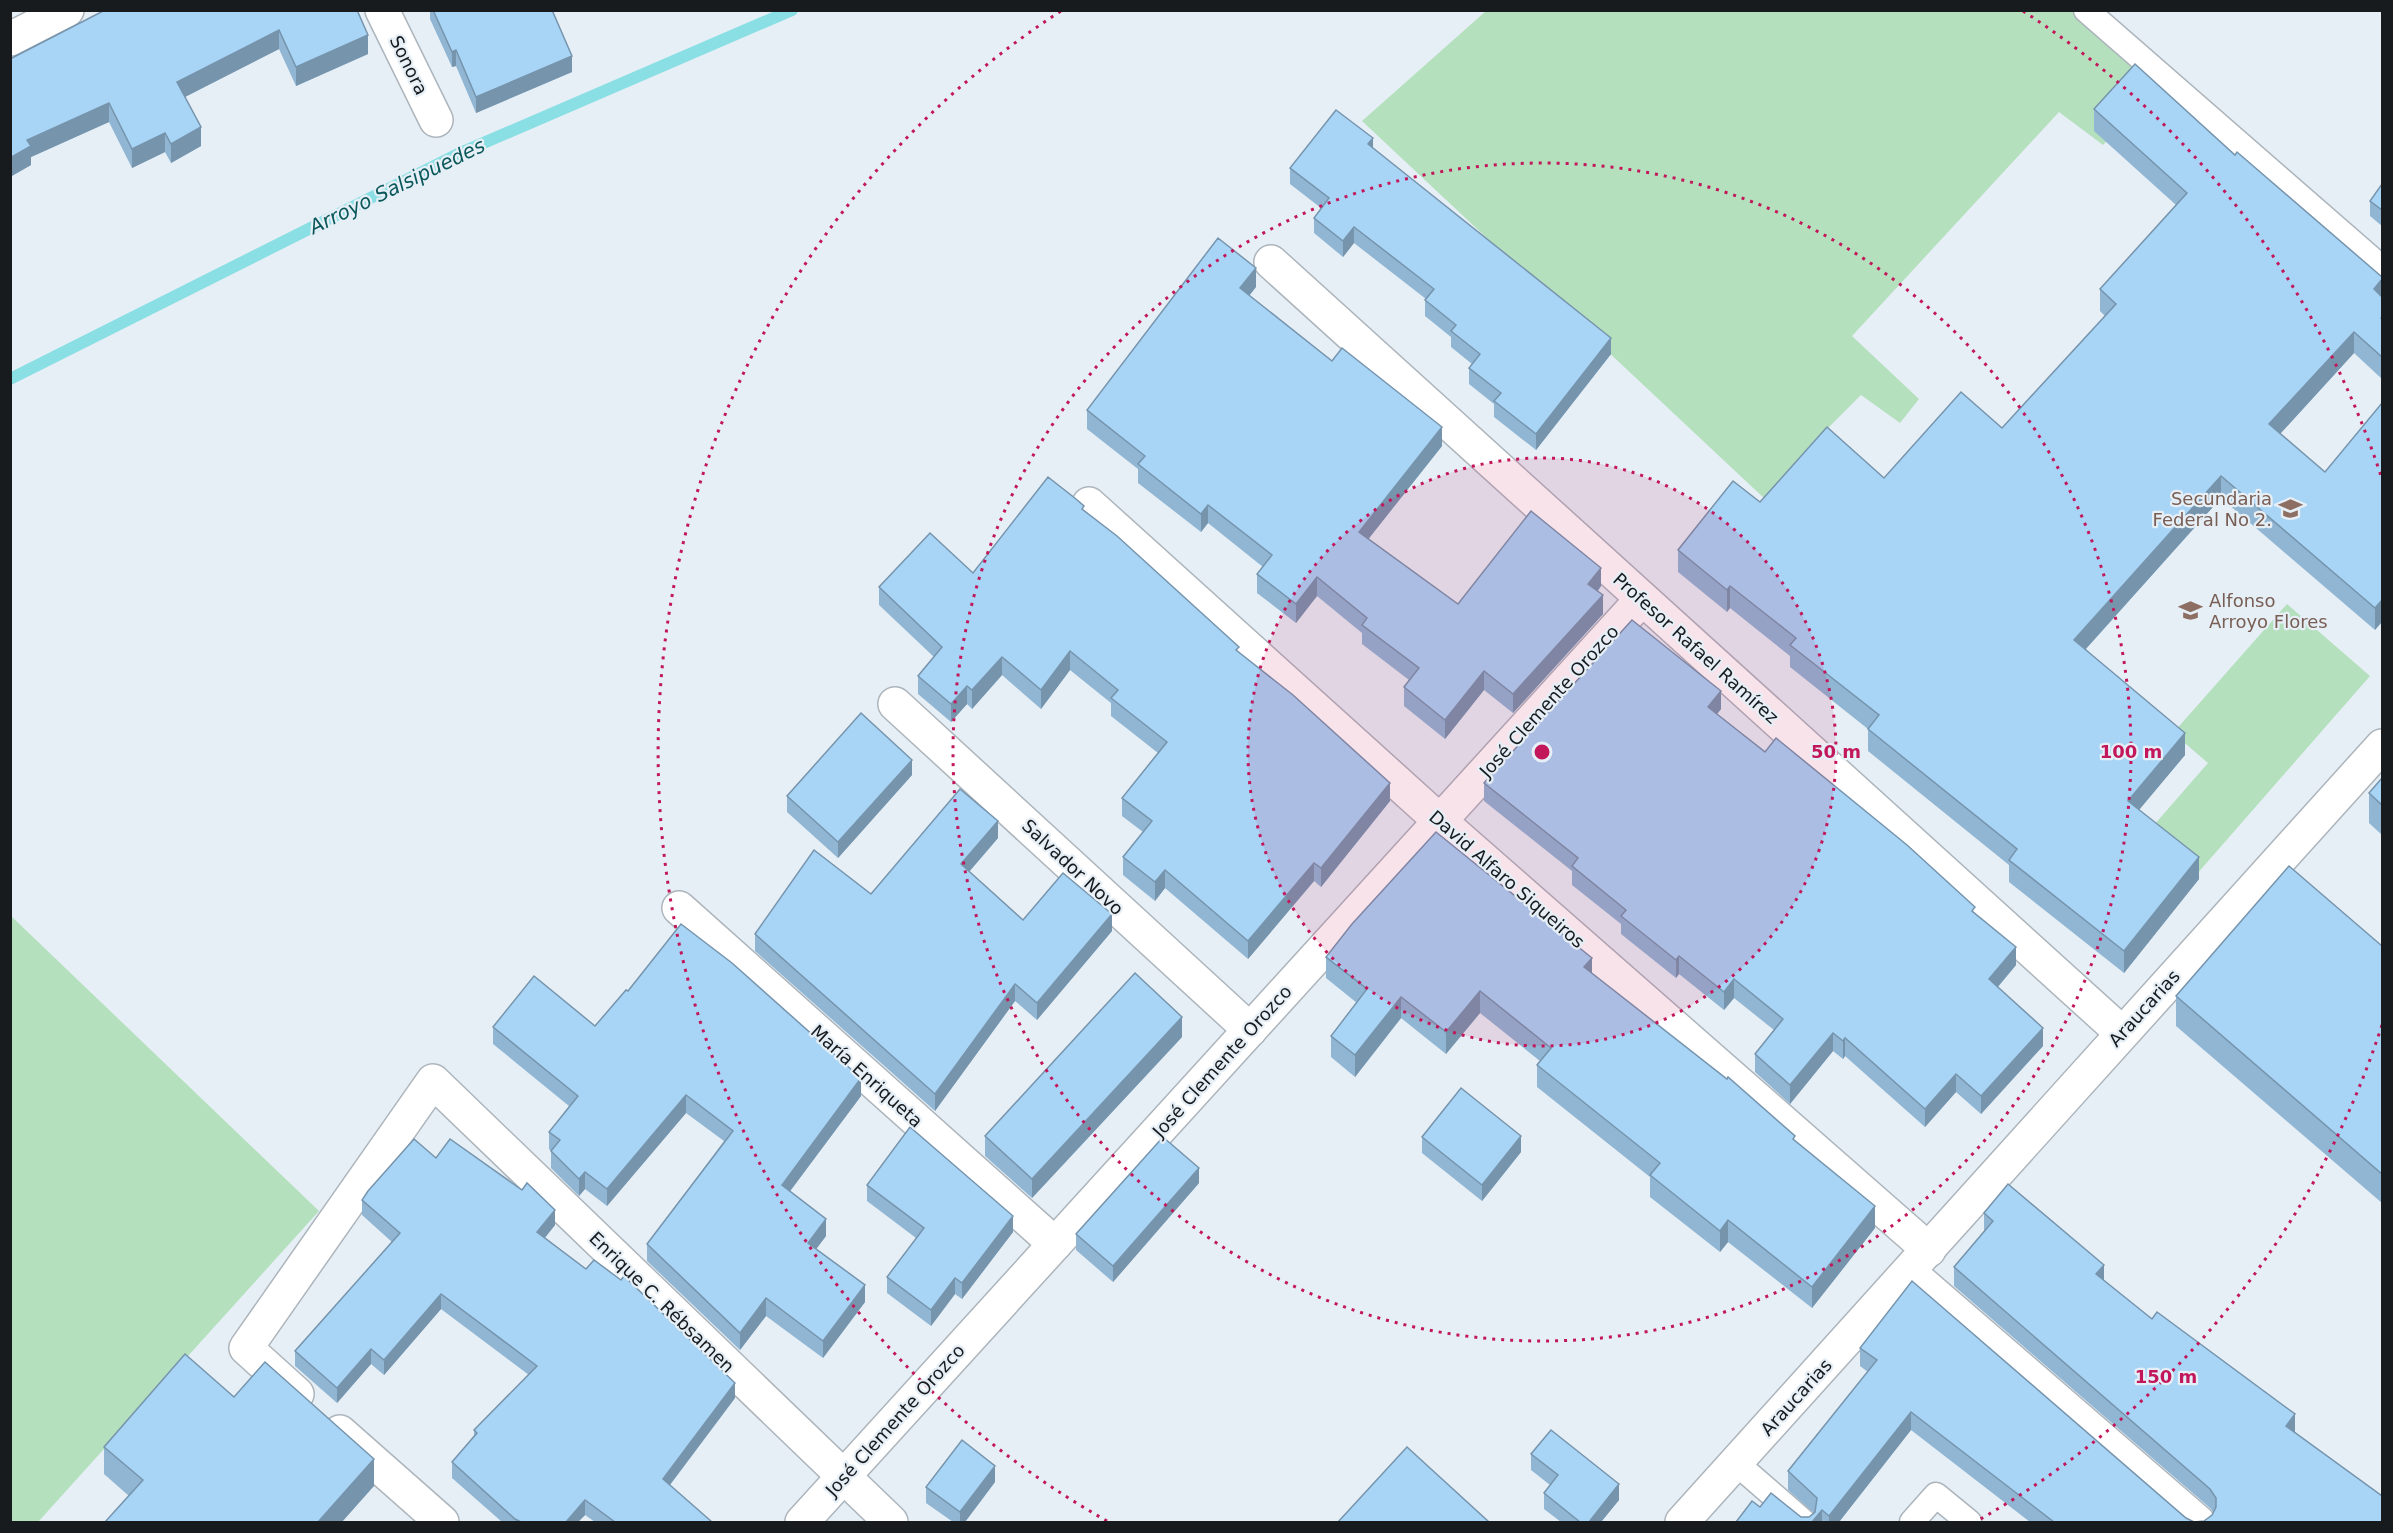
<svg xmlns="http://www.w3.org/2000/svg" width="2393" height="1533" font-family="'DejaVu Sans',sans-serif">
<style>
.green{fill:#b5e0bd}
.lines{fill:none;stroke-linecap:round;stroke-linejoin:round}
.stream{stroke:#89dfe3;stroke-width:12}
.lane-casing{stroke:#adb5bc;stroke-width:27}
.street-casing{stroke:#adb5bc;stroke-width:36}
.lane{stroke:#fff;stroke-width:24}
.street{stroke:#fff;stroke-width:33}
.wall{fill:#90b6d4}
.shaded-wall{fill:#7694ac}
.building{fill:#a8d4f6;stroke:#7694ac;stroke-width:1.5}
.ring{fill:none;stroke:#c2185b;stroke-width:3;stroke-dasharray:3 6}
.labels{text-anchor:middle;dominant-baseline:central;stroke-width:4.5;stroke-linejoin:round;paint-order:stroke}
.street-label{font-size:18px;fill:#181b1e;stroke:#e6eff6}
.education-label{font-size:18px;fill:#785e54;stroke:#e6eff6;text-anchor:end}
.water-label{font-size:20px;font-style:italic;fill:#0a585b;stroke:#e6eff6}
.centre{fill:#c2185b;stroke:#e6eff6;stroke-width:3}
.ring-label{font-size:18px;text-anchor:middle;font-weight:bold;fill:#c2185b;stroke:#e6eff6;stroke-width:4.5;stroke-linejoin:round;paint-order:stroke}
</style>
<rect width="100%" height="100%" fill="#e6eff6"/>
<!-- green -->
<g class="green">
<path d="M2079 10 2253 162 2143 102 2103 145 2059 112 1852 336 1919 399 1900 423 1861 395 1824 432 1766 500 1362 121 1486 11Z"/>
<path d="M2287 604 2370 676 2196 875 2147 833 2208 763 2173 733Z"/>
<path d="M10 915 319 1211 38 1522H10Z"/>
</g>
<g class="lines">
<!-- stream -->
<path class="stream" d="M10 379 458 154 792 10"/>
<defs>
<g id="lane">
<path d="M2086 10 2382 268"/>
<path d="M1736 1463 1804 1522"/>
<path d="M1912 1522 1936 1495 1969 1522"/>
</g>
<g id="street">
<path d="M382 10 436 120"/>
<path d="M10 39 67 10"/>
<path d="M1271 262 2122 1033"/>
<path d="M1089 504 1440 821 1929 1250"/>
<path d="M895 704 1250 1030"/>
<path d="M679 908 1055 1244"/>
<path d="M1909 1272 2198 1522"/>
<path d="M297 1394 246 1348 433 1081 891 1522"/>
<path d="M340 1432 442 1522"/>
<path d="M802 1522 1642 599"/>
<path d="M1682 1522 2382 746"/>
</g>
</defs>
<!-- lane casing -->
<use href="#lane" class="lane-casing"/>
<!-- street casing -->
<use href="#street" class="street-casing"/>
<!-- lane -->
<use href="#lane" class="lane"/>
<!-- street -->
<use href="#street" class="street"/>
</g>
<!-- wall -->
<g class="wall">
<path d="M357 10 368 54 296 86 279 49 185 97 201 146 171 163 165 152 132 168 109 122 31 157V165L10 177V59Z"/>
<path d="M430 10H552L572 72 476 113 456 66 452 67 430 19Z"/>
<path d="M2094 109 2235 155 2382 277V379L2354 353 2280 434 2325 472 2382 403 2375 630 2221 498 2086 649 2185 755 2139 810 2199 879 2124 973 2009 882V865L1868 751V729L1790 667V656L1730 608 1727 612 1678 572V550L1760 502 1884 478 2002 428 2105 316 2100 311V289L2176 205 2094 131Z"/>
<path d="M1373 148 1611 354 1536 450 1494 417V404L1469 384V368L1472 364 1451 347V337L1425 316V300L1426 299 1354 243 1343 257 1314 233V218L1321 208 1290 184V168Z"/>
<path d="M2382 184V226L2370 216V201Z"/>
<path d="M1256 287 1249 296 1442 446 1368 539 1458 604 1601 586 1598 591 1603 614 1513 713 1484 690 1445 739 1404 706V687L1409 680 1362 644V633L1317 596 1296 623 1257 593V574L1263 567 1208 523 1201 532 1138 483V469L1087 429V410Z"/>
<path d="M1084 510 1239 652 1390 801 1321 887 1314 881 1248 959 1165 888 1155 901 1123 875V857L1143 832 1122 816V798L1158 753 1111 716V703L1070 670 1041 709 1002 675 972 709 967 704 951 722 918 694V676L934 657 879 605V587L973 573Z"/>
<path d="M1721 709 1717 714 1975 913 2016 965 1998 987 2043 1046 1981 1114 1956 1092 1925 1127 1845 1056 1843 1059 1833 1051 1790 1104 1755 1072V1054L1774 1030 1734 998 1724 1010 1679 974 1676 978 1621 934V924L1572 885V871L1484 801V783Z"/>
<path d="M912 775 838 858 787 812V796Z"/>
<path d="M2382 778V835L2369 823V793Z"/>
<path d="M998 838 969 872 1023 920 1112 931 1037 1020 1015 1001 935 1111 755 951V934L871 894Z"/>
<path d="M2382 946V1203L2176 1026V996Z"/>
<path d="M1326 957 1592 973 1795 1141 1875 1228 1812 1308 1728 1242 1720 1252 1650 1197V1177L1537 1087V1065L1540 1061 1480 1013 1446 1054 1401 1018 1355 1077 1331 1057V1036L1357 1003 1326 978Z"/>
<path d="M628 991 861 1096 790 1191 826 1236 816 1249 865 1302 823 1358 766 1316 740 1350 647 1261V1244L724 1141 686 1113 607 1206 585 1189 579 1196 551 1168V1151L549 1149V1132L569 1106 493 1044V1027L595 1026Z"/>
<path d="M1182 1037 1032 1198 985 1156V1136Z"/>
<path d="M1422 1137 1521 1152 1482 1201 1422 1153Z"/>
<path d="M436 1158 555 1225 545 1238 735 1398 670 1485 712 1522H595L585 1515 578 1522H502L452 1478V1462L474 1436V1430L529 1375 441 1309 384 1375 371 1364 337 1403 295 1366V1351L392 1242 362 1215V1200Z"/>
<path d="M1199 1183 1113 1282 1076 1250V1234Z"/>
<path d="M867 1185 1013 1232 962 1299 955 1294 931 1326 887 1293V1277L916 1238 867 1201Z"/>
<path d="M1984 1213 2104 1280 2152 1319 2295 1432 2382 1522H2030L1911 1430 1839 1522H1736L1760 1507 1801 1517H1809L1814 1513 1788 1490V1471L1868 1372 1860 1366V1348L2194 1522 2204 1521 2212 1515 2214 1513 2210 1508 1954 1286V1267L1984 1232Z"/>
<path d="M234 1397 374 1486 129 1496 104 1474V1447Z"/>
<path d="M1531 1454 1619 1500 1601 1522H1561L1544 1509V1493L1550 1485 1531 1470Z"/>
<path d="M995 1482 965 1522H953L926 1503V1487Z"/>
</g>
<!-- shaded-wall -->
<g class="shaded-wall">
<path d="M279 30V49L177 101V82Z"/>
<path d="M368 35V54L296 86V67Z"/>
<path d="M456 50V66L452 67V52Z"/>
<path d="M572 56V72L476 113V97Z"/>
<path d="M109 103V122L31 157V165L10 177V158L27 140Z"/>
<path d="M201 127V146L171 163V144Z"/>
<path d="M165 133V152L132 168V149Z"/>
<path d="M1373 138V154L1368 144Z"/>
<path d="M1354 227V243L1343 257V241Z"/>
<path d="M1256 268V287L1240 307V288Z"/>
<path d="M2382 279V301L2374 289Z"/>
<path d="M2354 332V353L2269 446V424Z"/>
<path d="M1611 338V354L1536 450V434Z"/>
<path d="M1442 427V446L1359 551V532Z"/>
<path d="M2221 476V498L2074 662V640Z"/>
<path d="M1208 505V523L1201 532V514Z"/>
<path d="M1601 568V586L1588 603V584Z"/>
<path d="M1317 577V596L1296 623V604Z"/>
<path d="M1730 586V608L1727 612V590Z"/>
<path d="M1603 595V614L1513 713V694Z"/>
<path d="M2382 600V622L2375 630V608Z"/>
<path d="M1070 651V670L1041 709V690Z"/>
<path d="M1002 657V675L972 709V690Z"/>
<path d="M1484 671V690L1445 739V720Z"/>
<path d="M967 686V704L951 722V704Z"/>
<path d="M1721 691V709L1708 725V707Z"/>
<path d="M2185 733V755L2128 823V801Z"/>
<path d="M912 760V775L838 858V842Z"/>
<path d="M1390 783V801L1321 887V868Z"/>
<path d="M998 821V838L961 881V864Z"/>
<path d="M2199 857V879L2124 973V951Z"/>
<path d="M1314 863V881L1248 959V941Z"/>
<path d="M1165 870V888L1155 901V882Z"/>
<path d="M1112 914V931L1037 1020V1003Z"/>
<path d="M2016 947V965L1989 997V979Z"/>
<path d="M1679 956V974L1676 978V960Z"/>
<path d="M1592 958V979L1584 967Z"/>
<path d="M1734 979V998L1724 1010V992Z"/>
<path d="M1015 984V1001L935 1111V1094Z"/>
<path d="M1480 991V1013L1446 1054V1032Z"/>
<path d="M1401 997V1018L1355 1077V1055Z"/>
<path d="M1182 1017V1037L1032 1198V1179Z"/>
<path d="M2043 1028V1046L1981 1114V1096Z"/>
<path d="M1833 1033V1051L1790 1104V1085Z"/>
<path d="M1845 1038V1056L1843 1059V1041Z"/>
<path d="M1956 1074V1092L1925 1127V1109Z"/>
<path d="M861 1078V1096L782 1202V1185Z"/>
<path d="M686 1095V1113L607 1206V1189Z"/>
<path d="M1521 1136V1152L1482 1201V1185Z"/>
<path d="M1199 1168V1183L1113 1282V1266Z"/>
<path d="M585 1172V1189L579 1196V1179Z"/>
<path d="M1875 1206V1228L1812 1308V1287Z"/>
<path d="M555 1210V1225L537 1247V1232Z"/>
<path d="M1013 1216V1232L962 1299V1283Z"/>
<path d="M826 1219V1236L808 1260V1243Z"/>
<path d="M1728 1220V1242L1720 1252V1231Z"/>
<path d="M2104 1265V1284L2096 1274Z"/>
<path d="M955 1278V1294L931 1326V1310Z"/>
<path d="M865 1285V1302L823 1358V1341Z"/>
<path d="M441 1294V1309L384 1375V1360Z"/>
<path d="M766 1298V1316L740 1350V1333Z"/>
<path d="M371 1349V1364L337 1403V1388Z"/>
<path d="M735 1383V1398L663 1494V1479Z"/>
<path d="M1911 1412V1430L1839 1522H1829V1516Z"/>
<path d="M2295 1414V1433L2286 1426Z"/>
<path d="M374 1459V1486L342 1522H318Z"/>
<path d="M995 1466V1482L965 1522H960V1512Z"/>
<path d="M1619 1484V1500L1601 1522H1589Z"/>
<path d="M585 1500V1515L578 1522H566Z"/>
<path d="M1822 1510V1522H1812Z"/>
</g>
<!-- building -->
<g class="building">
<path d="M105 10H357L368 35 296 67 279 30 177 82 201 127 171 144 165 133 132 149 109 103 27 140 31 146 10 158V59Z"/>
<path d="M433 10H552L572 56 476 97 456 50 452 52Z"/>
<path d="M2135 64 2235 155 2237 152 2382 277V279L2374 289 2382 297V317L2381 318 2382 319V357L2354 332 2269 424 2325 472 2382 403V600L2375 608 2221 476 2074 640 2185 733 2128 801 2199 857 2124 951 2009 860 2017 849 1868 729 1879 715 1790 645 1796 638 1730 586 1727 590 1678 550 1733 481 1760 502 1827 427 1884 478 1961 392 2002 428 2116 304 2100 289 2187 193 2094 109Z"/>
<path d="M1336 110 1373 138 1368 144 1611 338 1536 434 1494 401 1501 393 1469 368 1480 354 1451 331 1456 325 1425 300 1434 289 1354 227 1343 241 1314 218 1329 198 1290 168Z"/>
<path d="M2382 184V210L2370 201Z"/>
<path d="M1218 238 1256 268 1240 288 1332 361 1342 348 1442 427 1359 532 1458 604 1531 511 1601 568 1588 584 1603 595 1513 694 1484 671 1445 720 1404 687 1419 668 1362 625 1367 618 1317 577 1296 604 1257 574 1272 555 1208 505 1201 514 1138 464 1145 456 1087 410Z"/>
<path d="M1048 477 1076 499 1084 506 1082 509 1117 536 1239 647 1236 650 1293 695 1390 783 1321 868 1314 863 1248 941 1165 870 1155 882 1123 857 1152 821 1122 798 1167 742 1111 698 1118 690 1070 651 1041 690 1002 657 972 690 967 686 951 704 918 676 942 647 879 587 930 533 973 573Z"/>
<path d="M1632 620 1721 691 1708 707 1765 752 1776 738 1907 845 1975 907 1972 911 2016 947 1989 979 2043 1028 1981 1096 1956 1074 1925 1109 1845 1038 1843 1041 1833 1033 1790 1085 1755 1054 1783 1019 1734 979 1724 992 1679 956 1676 960 1621 916 1626 910 1572 866 1578 858 1484 783Z"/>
<path d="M861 713 912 760 838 842 787 796Z"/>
<path d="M2382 778V805L2369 793Z"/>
<path d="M960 789 998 821 961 864 1023 920 1063 873 1112 914 1037 1003 1015 984 935 1094 755 934 814 850 871 894Z"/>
<path d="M1436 832 1592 958 1584 967 1727 1079 1728 1077 1795 1136 1793 1139 1875 1206 1812 1287 1728 1220 1720 1231 1650 1175 1660 1163 1537 1065 1551 1048 1480 991 1446 1032 1401 997 1355 1055 1331 1036 1367 989 1326 957 1352 924Z"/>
<path d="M2289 866 2382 946V1174L2176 996Z"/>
<path d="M681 924 732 963 861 1078 782 1185 826 1219 808 1243 865 1285 823 1341 766 1298 740 1333 647 1244 733 1131 686 1095 607 1189 585 1172 579 1179 551 1151 560 1140 549 1132 578 1096 493 1027 534 976 595 1026 626 990 628 991Z"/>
<path d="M1135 973 1182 1017 1032 1179 985 1136Z"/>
<path d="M1461 1088 1521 1136 1482 1185 1422 1137Z"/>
<path d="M910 1127 1013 1216 962 1283 955 1278 931 1310 887 1277 924 1228 867 1185Z"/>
<path d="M1163 1137 1199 1168 1113 1266 1076 1234Z"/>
<path d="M414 1139 436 1158 450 1139 522 1190 527 1183 555 1210 537 1232 586 1269 594 1260 621 1280 624 1276 735 1383 663 1479 712 1522H615L585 1500 566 1522H521L515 1519 452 1462 477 1433 474 1430 537 1366 441 1294 384 1360 371 1349 337 1388 295 1351 400 1233 362 1200 368 1191Z"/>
<path d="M2008 1184 2104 1265 2096 1274 2152 1319 2157 1312 2295 1414 2286 1426 2382 1496V1522H2054L1911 1412 1829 1516 1822 1510 1812 1522H1736L1752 1501 1760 1507 1771 1493 1801 1517H1809L1815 1512 1817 1498 1788 1471 1877 1360 1860 1348 1912 1281 2186 1518 2194 1522 2204 1521 2212 1515 2216 1507V1498L2210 1489 1954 1267 1993 1221 1984 1213Z"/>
<path d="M185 1354 234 1397 265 1362 374 1459 318 1522H105L143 1480 104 1447Z"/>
<path d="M1551 1430 1619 1484 1589 1522H1580L1544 1493 1558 1475 1531 1454Z"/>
<path d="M962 1440 995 1466 960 1512 926 1487Z"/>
<path d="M1407 1447 1489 1522H1338Z"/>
</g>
<!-- distance rings -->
<circle cx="1542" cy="752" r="294" fill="#c2185b" fill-opacity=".12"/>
<g class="ring">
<circle cx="1542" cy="752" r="294"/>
<circle cx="1542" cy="752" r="589"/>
<path d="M2382 1025A883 883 0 0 1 1977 1521M1107 1521A883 883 0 0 1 1061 11M2023 11A883 883 0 0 1 2382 479"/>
</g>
<!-- icons -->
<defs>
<symbol id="school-bare" viewBox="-9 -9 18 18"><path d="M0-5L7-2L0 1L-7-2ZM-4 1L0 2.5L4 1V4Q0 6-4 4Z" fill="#8d6e63" stroke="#e6eff6" stroke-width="2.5" paint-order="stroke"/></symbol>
</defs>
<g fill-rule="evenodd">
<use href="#school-bare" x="2274" y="492" width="33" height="33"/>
<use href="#school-bare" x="2174" y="594" width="33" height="33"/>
</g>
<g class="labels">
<!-- street labels -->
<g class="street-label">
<text transform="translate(409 65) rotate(64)">Sonora</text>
<text transform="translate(1696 648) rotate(42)">Profesor Rafael Ramírez</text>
<text transform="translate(1549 701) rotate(-48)">José Clemente Orozco</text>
<text transform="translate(1073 867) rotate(43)">Salvador Novo</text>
<text transform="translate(1507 879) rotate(41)">David Alfaro Siqueiros</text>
<text transform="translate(2144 1008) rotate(-48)">Araucarias</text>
<text transform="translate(1222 1061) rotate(-48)">José Clemente Orozco</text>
<text transform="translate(867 1076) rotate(42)">María Enriqueta</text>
<text transform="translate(662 1302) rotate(44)">Enrique C. Rébsamen</text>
<text transform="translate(1796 1397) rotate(-48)">Araucarias</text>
<text transform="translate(895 1420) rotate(-48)">José Clemente Orozco</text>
</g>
<!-- education labels -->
<g class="education-label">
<text x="2272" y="498">Secundaria<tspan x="2272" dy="21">Federal No 2.</tspan></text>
<text x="2209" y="600" text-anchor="start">Alfonso<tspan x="2209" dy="21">Arroyo Flores</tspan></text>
</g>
<!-- water labels -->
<g class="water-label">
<text transform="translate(397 186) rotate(-26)">Arroyo Salsipuedes</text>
</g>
</g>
<circle cx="1542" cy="752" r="9" class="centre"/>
<g class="ring-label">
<text x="1836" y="758">50 m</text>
<text x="2131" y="758">100 m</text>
<text x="2166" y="1383">150 m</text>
</g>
<!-- border -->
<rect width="2393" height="1533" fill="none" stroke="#181b1e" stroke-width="24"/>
</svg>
